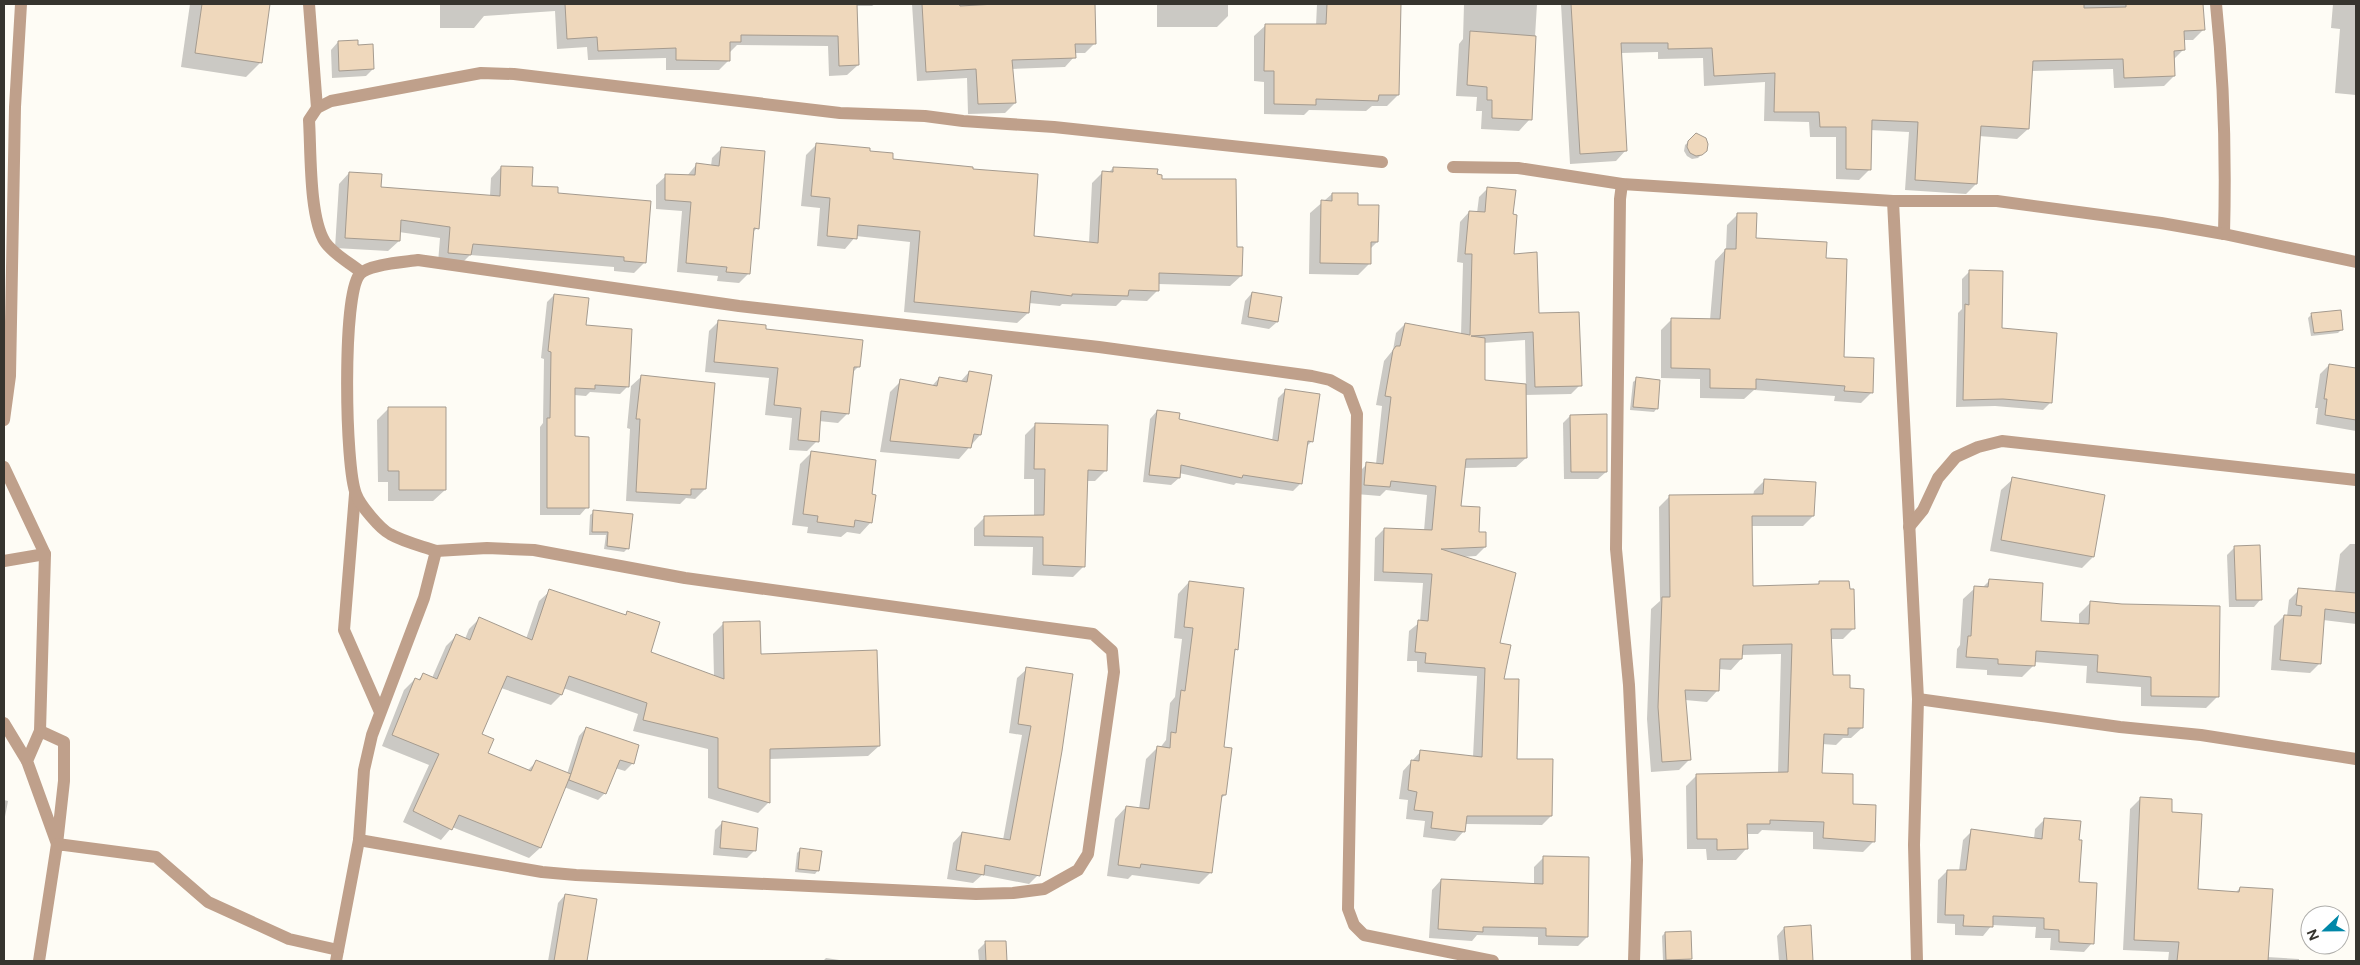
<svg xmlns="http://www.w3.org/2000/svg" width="2360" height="965" font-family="Figtree,sans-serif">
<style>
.shadow{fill:#0003;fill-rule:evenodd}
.building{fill:#efd8bc;stroke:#a59b8f}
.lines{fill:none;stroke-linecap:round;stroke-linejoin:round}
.minor{stroke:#bfa08b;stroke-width:12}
</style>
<rect width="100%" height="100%" fill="#fefcf5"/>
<!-- shadow -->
<g class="shadow">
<path d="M190 4H269L261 62 246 77 181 67Z"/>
<path d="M440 4H875L872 6H856L858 65 847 75 829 76 828 46 737 45 730 52 729 60 719 70H666V58L588 60 587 47 557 49 555 11 484 16 474 28H440Z"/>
<path d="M912 4H1094L1095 43 1085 53H1074V57L1065 67 1011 69 1015 103 1005 113 968 114 967 78 917 81Z"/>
<path d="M1157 4H1228V16L1217 27H1157Z"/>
<path d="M1317 4H1401L1398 95 1387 106H1372L1366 111 1309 110 1304 115 1264 114V82L1254 81V36L1266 25 1316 26Z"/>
<path d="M1464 4H1537L1530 119 1519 131 1481 129 1482 111H1476L1477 97 1456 96 1459 44 1463 39Z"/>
<path d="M1561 4H2202L2203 30 2193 40H2183V50L2173 60 2174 76 2164 86 2114 88 2113 69 2031 71 2028 129 2017 139 1979 136 1976 184 1966 194 1905 190 1909 132 1870 130V169L1859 180 1836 179V137H1810L1809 122 1764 121 1765 82 1704 86 1703 58 1658 59V52L1621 53 1626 150 1616 161 1570 164Z"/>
<path d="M2333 4H2356V95L2335 93 2340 29 2331 28Z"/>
<path d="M338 42 357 46 373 69 366 76 332 78 331 50Z"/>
<path d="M1696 135 1706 150 1698 158 1692 159 1687 156 1684 151 1685 145Z"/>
<path d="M817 144 868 152 891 160 1033 237 1089 243 1092 183 1103 172 1108 173 1113 168 1156 175 1236 248 1241 276 1230 286 1158 284 1157 291 1147 301 1122 300 1116 306 1062 304 1060 306 1029 303 1028 313 1017 323 904 312 910 242 856 236 845 249 817 246 820 208 801 206 806 155Z"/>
<path d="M722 148 757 228 752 233 749 273 739 283 717 281 718 276 677 272 682 211 656 209V185L666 176H687L696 165 711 166 712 158Z"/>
<path d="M501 167 531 187 556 194 645 262 634 273 614 271V267L470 255 460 265 438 263 440 238 399 232V241L388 251 335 248 339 184 349 173 380 188 490 196 491 178Z"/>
<path d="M1488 188 1512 215V255L1538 315 1580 385 1571 394 1525 395 1526 458 1516 467 1463 468 1459 508 1485 547 1476 556 1461 557 1499 644 1502 680 1516 760 1551 816 1542 825 1465 824 1464 831 1455 841 1423 837 1425 821 1406 819 1408 800 1399 799 1403 771 1421 751 1473 757 1477 676 1417 672V661H1407L1409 631 1420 622 1423 583 1374 581 1375 538 1384 529 1424 531 1427 495 1386 490 1380 496 1356 494 1358 473 1367 464H1376L1382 406 1376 405 1384 361 1393 350 1396 333 1405 324 1461 335 1463 263 1457 262 1460 222 1469 212 1477 213 1479 197ZM1525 340 1526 386 1483 381V343Z"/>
<path d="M1332 194 1356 206 1377 242 1370 249 1369 264 1358 275 1309 274 1310 213Z"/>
<path d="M1738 214 1755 239 1825 259 1843 358 1872 392 1861 403 1834 401 1835 396 1754 390 1744 399 1700 398V379L1661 378V330L1672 319 1710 320 1715 261 1726 249 1727 225Z"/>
<path d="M1970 271 2001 330 2050 403 2043 410 1995 406 1956 407 1958 313 1962 309V279Z"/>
<path d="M1252 293 1277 322 1269 329 1241 324 1245 301Z"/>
<path d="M554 295 584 326 631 330 627 387 620 394 590 392 586 396 574 395V438L587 507 580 515H540V427L543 423 544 359 541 358 547 302Z"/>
<path d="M2312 314 2342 329 2338 333 2311 336 2308 318Z"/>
<path d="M719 321 765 330 859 366 852 373 848 413 838 423 819 421 817 441 807 451 789 450 792 418 765 415 769 378 705 372 709 331Z"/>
<path d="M2329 365 2356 369V431L2316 424 2318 408H2315L2320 374Z"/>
<path d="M969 372 980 435 959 459 880 452 890 392 901 381 932 386 939 378 960 382Z"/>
<path d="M641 377 705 489 695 499 686 498 680 504 626 501 630 429 627 428 631 386Z"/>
<path d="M1637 379 1657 408 1654 412 1630 410 1633 382Z"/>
<path d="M1285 391 1312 441 1306 447 1300 484 1293 491 1236 483 1234 485 1179 473V478L1171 485 1143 482 1150 419 1157 411 1178 420 1272 441 1278 398Z"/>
<path d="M389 408 445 490 433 501H388V482H378L377 420Z"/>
<path d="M1570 416 1606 472 1598 479H1564L1563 423Z"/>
<path d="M1036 424 1106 470 1095 481H1086L1084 566 1073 577 1032 575 1033 547 974 546V528L985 517H1034V479H1024L1025 435Z"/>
<path d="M812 452 870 495 871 522 860 534 847 532 841 537 807 533 808 527 792 525 800 464Z"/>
<path d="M2013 479 2093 557 2082 568 1990 551 2001 490Z"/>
<path d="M1764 481 1813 516 1803 526H1751L1752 587 1817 586 1820 583 1854 628 1843 639H1830L1832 676 1848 690 1862 728 1851 738H1843L1836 745 1822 744 1821 774 1851 805 1874 841 1863 852 1813 849V832L1762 830 1758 834H1746V849L1736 860H1707L1706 849H1687L1686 786 1697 775 1778 773 1781 654 1741 655V659L1731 670 1719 669 1717 691 1707 702 1685 700 1689 760 1679 770 1651 772 1647 719 1651 609 1660 601 1659 507 1670 496H1753L1754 491Z"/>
<path d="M594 512 628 548 624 552 604 549 606 535H589L590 515Z"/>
<path d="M2350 544H2356V624L2323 620 2320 663 2310 673 2271 670 2274 626 2284 616H2287L2289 600 2299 590 2335 592 2340 554Z"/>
<path d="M2235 547 2261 599 2254 607H2229L2227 555Z"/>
<path d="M1989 581 2040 622 2079 625V614L2091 602 2218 696 2206 708 2141 706V687L2086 683 2087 666 2034 662 2033 666 2022 677 1987 675V670L1956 668 1957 649 1960 645 1963 599 1975 588H1982Z"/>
<path d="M1189 582 1237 649 1233 653 1223 748 1225 795 1220 799 1211 872 1199 884 1132 875 1128 879 1107 876 1115 819 1126 807 1139 809 1146 759 1157 748H1160L1166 740 1170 703 1175 697 1182 639 1174 638 1178 594Z"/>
<path d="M550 591 624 616 627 613 649 653 714 677 713 634 724 623 760 655 879 746 868 756 769 759V802L758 813 708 798V749L633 731 638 714 563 688 561 695 551 705 501 688 480 734 487 753 527 771 536 762 567 774 579 736 586 728 633 763 625 771 615 768 605 793 598 800 564 787 540 848 529 858 452 827 441 840 403 822 429 765 382 746 404 690 415 679 418 680 423 675 432 678 446 646 457 635 465 639 469 629 479 619 526 639 539 601Z"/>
<path d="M1027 669 1071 675 1038 875 1029 884 982 875 973 883 947 879 953 843 962 833 1003 840 1022 735 1009 733 1017 678Z"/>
<path d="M2141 798 2170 813 2196 890 2235 893 2240 888 2267 957 2299 959V961H2168L2169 952 2123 950 2130 809Z"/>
<path d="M4 800 8 801 4 822Z"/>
<path d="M2044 820 2078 883 2092 943 2084 952 2050 950 2051 938H2035L2036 927 1992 925 1983 936 1955 935V924L1937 923 1938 880 1947 871H1959L1963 840 1972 831 2034 839 2035 829Z"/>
<path d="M723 822 755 850 747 858 713 855 715 830Z"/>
<path d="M800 850 818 870 815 874 795 872 797 853Z"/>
<path d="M1544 857 1587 937 1578 946 1538 945V937L1477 935 1472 941 1429 938 1432 890 1441 880 1534 885V867Z"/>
<path d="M565 895 595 900 585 961H548L558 903Z"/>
<path d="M1810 926 1812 961H1779L1777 936 1784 928Z"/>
<path d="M1665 933 1691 959 1688 961H1663L1662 936Z"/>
<path d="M986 942H1005L1006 961H979L978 950Z"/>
<path d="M826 958 846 961H823Z"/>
</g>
<!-- building -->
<g class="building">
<path d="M202 4H270L262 63 195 53Z"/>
<path d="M565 4H857L859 65 839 66 838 36 741 35V42H730V61L676 60V48L598 51 597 37 567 39Z"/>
<path d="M922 4H959L960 6 996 4H1095L1096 44H1075L1076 58 1012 60 1016 103 978 104 976 69 926 72Z"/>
<path d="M1327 4H1401L1399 95H1379L1378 101 1316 99V105L1274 104V71H1264L1265 24H1326Z"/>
<path d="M1571 4H2084V8L2126 7V4H2203L2205 30 2184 31 2185 50 2174 51 2175 76 2124 78 2123 59 2033 61 2029 129 1981 126 1977 184 1915 180 1918 122 1872 120 1871 170 1846 169V127H1820L1819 112H1774L1775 73 1714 76 1712 48 1668 49V43H1621L1627 151 1580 154Z"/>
<path d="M1470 31 1536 36 1532 120 1492 118V100H1487V87L1467 85Z"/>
<path d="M358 40V45L373 44 374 69 339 71 338 41Z"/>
<path d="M1696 133 1706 138 1708 144 1707 151 1702 155 1696 156 1690 153 1687 147 1688 141Z"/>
<path d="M816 143 870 148V151L893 153V159L973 167V169L1038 174 1034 236 1098 243 1102 171 1113 172V167L1158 169 1157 174 1162 175V179H1236L1237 247H1243L1242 276 1159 273V291L1129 290 1128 296 1072 294V296L1031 291 1029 313 914 302 920 231 858 225 857 239 827 236 830 198 811 196Z"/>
<path d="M721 147 765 151 759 229 754 228 750 274 726 272 727 267 686 263 691 202 665 200V174L695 175 696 163 719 166Z"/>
<path d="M501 166 533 167 532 186 558 187V193L651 201 646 263 624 261V257L473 244 471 255 448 253 450 227 401 220 400 241 345 238 349 172 382 174 381 187 500 196Z"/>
<path d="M1487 187 1516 190 1513 214 1517 215 1514 254 1537 252 1539 313 1579 312 1582 386 1535 387 1533 332 1471 336 1485 338V380L1526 384 1527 458 1466 459 1461 506 1480 507 1479 532H1486V547L1441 549 1516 573 1500 643 1511 645 1504 679H1519L1517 759H1553L1552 816H1467L1465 832 1431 828 1433 812 1414 810 1417 792 1408 790 1411 760 1419 761 1420 750 1482 757 1485 668 1425 663 1426 653 1415 652 1418 620 1428 621 1432 574 1383 572 1384 528 1432 530 1436 486 1391 481 1390 487 1364 485 1366 462 1383 464 1391 397 1385 396 1393 350 1396 346H1400L1405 323 1470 335 1472 254H1465L1469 211 1485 212Z"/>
<path d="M1332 193H1358V205H1379L1378 242H1371V264L1320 263 1321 200 1332 201Z"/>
<path d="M1737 213H1757L1756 238 1827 242 1826 258 1847 259 1844 357 1874 358 1873 393 1844 391 1845 386 1756 379V389L1710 388V369L1671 368V318L1720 319 1725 249H1736Z"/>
<path d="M1969 270 2003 271 2002 328 2057 333 2052 403 2003 399 1963 400 1965 304 1969 305Z"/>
<path d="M1252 292 1282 297 1278 322 1248 317Z"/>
<path d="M554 294 589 298 586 325 632 329 629 387 595 385V389L575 388V436L589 437V508H547V418H550L551 352 548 351Z"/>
<path d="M2341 310 2343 330 2314 333 2311 313Z"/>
<path d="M718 320 766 325V329L863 340 860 367H854L849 414 821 411 819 442 798 440 801 408 774 405 778 368 714 362Z"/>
<path d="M2329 364 2356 368V420L2325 415 2327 399H2324Z"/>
<path d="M969 371 992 375 981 435 974 434 971 448 890 441 900 379 937 386 939 377 967 382Z"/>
<path d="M641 375 715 383 706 489H691V495L636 492 640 419H636Z"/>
<path d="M1636 377 1660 380 1658 409 1633 407Z"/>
<path d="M1285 389 1320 394 1313 442 1308 441 1302 484 1243 475 1242 478 1181 465 1180 478 1149 475 1157 410 1180 413 1179 419 1278 441Z"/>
<path d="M388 407H446V490H399V471H388Z"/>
<path d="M1607 414V472H1571L1570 415Z"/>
<path d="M1035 423 1108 425 1107 471 1088 470 1085 567 1043 565V537L984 536V516L1044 515 1045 469H1034Z"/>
<path d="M811 451 876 460 872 494 876 495 872 523 855 520 854 527 817 522 818 516 803 514Z"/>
<path d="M2012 477 2105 495 2094 557 2001 540Z"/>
<path d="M1764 479 1816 482 1814 516H1752L1753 586 1819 584V581H1849L1850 589H1854L1855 629H1831L1833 675H1850V688L1864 689 1863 728H1848V735L1824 734 1822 773 1853 774V804L1876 805 1875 842 1823 838 1824 822 1770 820V824H1747L1748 849 1717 850V839H1697L1696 774 1788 772 1792 644 1743 645 1742 659H1720L1719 691 1685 690 1691 760 1662 762 1658 707 1662 597H1670L1669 495 1763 494Z"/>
<path d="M593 510 633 514 629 549 607 546 608 532H592Z"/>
<path d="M2260 545 2262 600H2236L2234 546Z"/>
<path d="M1989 579 2043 583 2041 621 2089 624 2090 601 2122 604 2220 606 2219 697 2151 696V677L2097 672 2098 655 2036 651 2035 666 1998 664V659L1966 657 1968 636H1971L1974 586 1988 587Z"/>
<path d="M1189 581 1244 588 1238 650 1235 649 1224 747 1232 748 1226 795H1222L1212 873 1141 864 1140 868 1118 865 1126 806 1149 809 1157 746 1170 748 1171 732 1176 733 1181 690 1185 691 1193 628 1184 627Z"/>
<path d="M2298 588 2356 593V613L2325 609 2321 664 2280 660 2284 615 2301 616 2302 606 2296 605Z"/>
<path d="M549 589 626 615 627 611 660 622 651 652 724 679 723 622 760 621 761 654 877 650 880 746 770 749V803L718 788V738L643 720 647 703 569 676 562 695 507 676 482 734 494 739 488 753 531 771 536 760 571 774 541 848 459 815 452 830 413 811 439 754 392 735 415 678 420 680 423 673 437 679 456 634 470 640 479 617 532 640Z"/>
<path d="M1026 667 1073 674 1062 751 1040 876 985 865 984 875 956 870 962 832 1010 840 1031 726 1018 724Z"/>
<path d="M586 727 639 745 634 764 620 760 606 794 569 780Z"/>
<path d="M2140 797 2172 799V812L2202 814 2198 889 2239 892 2240 887 2273 889 2268 961H2177L2179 942 2134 940Z"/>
<path d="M2044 818 2081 821 2079 840H2082L2079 882 2097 883 2094 944 2059 942V930L2044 929V918L1993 916V927L1963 926 1964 915H1945L1947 870H1966L1971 829 2042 839Z"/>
<path d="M722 821 758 828 756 851 720 848Z"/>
<path d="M800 848 822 851 819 871 798 869Z"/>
<path d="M1543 856 1589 857 1588 937 1546 936V928L1483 927V932L1438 929 1441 879 1543 884Z"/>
<path d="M565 894 597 899 587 961H554Z"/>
<path d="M1811 925 1813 961H1787L1784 927Z"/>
<path d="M1691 931 1692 959 1666 960 1665 932Z"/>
<path d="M985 941H1006L1007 961H986Z"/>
</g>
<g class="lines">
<!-- minor -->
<g class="minor">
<path d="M309 4 317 108"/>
<path d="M2216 4C2224 80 2226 158 2224 234"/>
<path d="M1453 167 1518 168 1622 184 1893 201H1997L2161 223 2224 234 2356 262"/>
<path d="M1622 184 1620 199 1616 549 1629 685 1637 860 1634 961"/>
<path d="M1893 201 1918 699"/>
<path d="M361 272C350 263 333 254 325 242 309 217 311 151 309 120L317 108 331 101 481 73 514 74 840 113 925 116 963 121 1054 127 1382 162"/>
<path d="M4 420 10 376 15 107 21 4"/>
<path d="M4 467 45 554 40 731"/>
<path d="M355 494 344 630 380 712"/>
<path d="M1909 527 1923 510 1938 478 1956 457 1978 447 2002 441 2356 480"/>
<path d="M4 561 45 554"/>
<path d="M4 723 27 761"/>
<path d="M40 731 64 742V781L57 844 27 761Z"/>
<path d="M359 840 542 872 576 875 976 894 1013 893 1044 889 1078 870 1088 854 1114 672 1112 651 1093 634 685 578 534 550 487 548 436 551"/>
<path d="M39 961 57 844 156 857 208 902 289 939 338 950"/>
<path d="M336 961 359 840 364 770 372 735 424 598 436 551C422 546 404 542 390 534 380 529 360 505 356 494 345 468 342 293 360 274 369 264 405 262 418 260L739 306 1099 347 1312 376 1330 380 1348 390 1357 414 1348 909 1354 925 1364 935 1493 961"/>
<path d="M1917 961 1914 845 1918 699 2120 727 2201 735 2356 759"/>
</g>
</g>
<!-- border -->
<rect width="2360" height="965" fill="none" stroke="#36342e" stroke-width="10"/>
<!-- north arrow -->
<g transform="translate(2325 930) rotate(248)"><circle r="24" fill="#ffffff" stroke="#afaeab"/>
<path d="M0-4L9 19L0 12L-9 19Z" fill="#0087a8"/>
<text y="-8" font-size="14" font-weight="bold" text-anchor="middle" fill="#36342e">N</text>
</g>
</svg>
